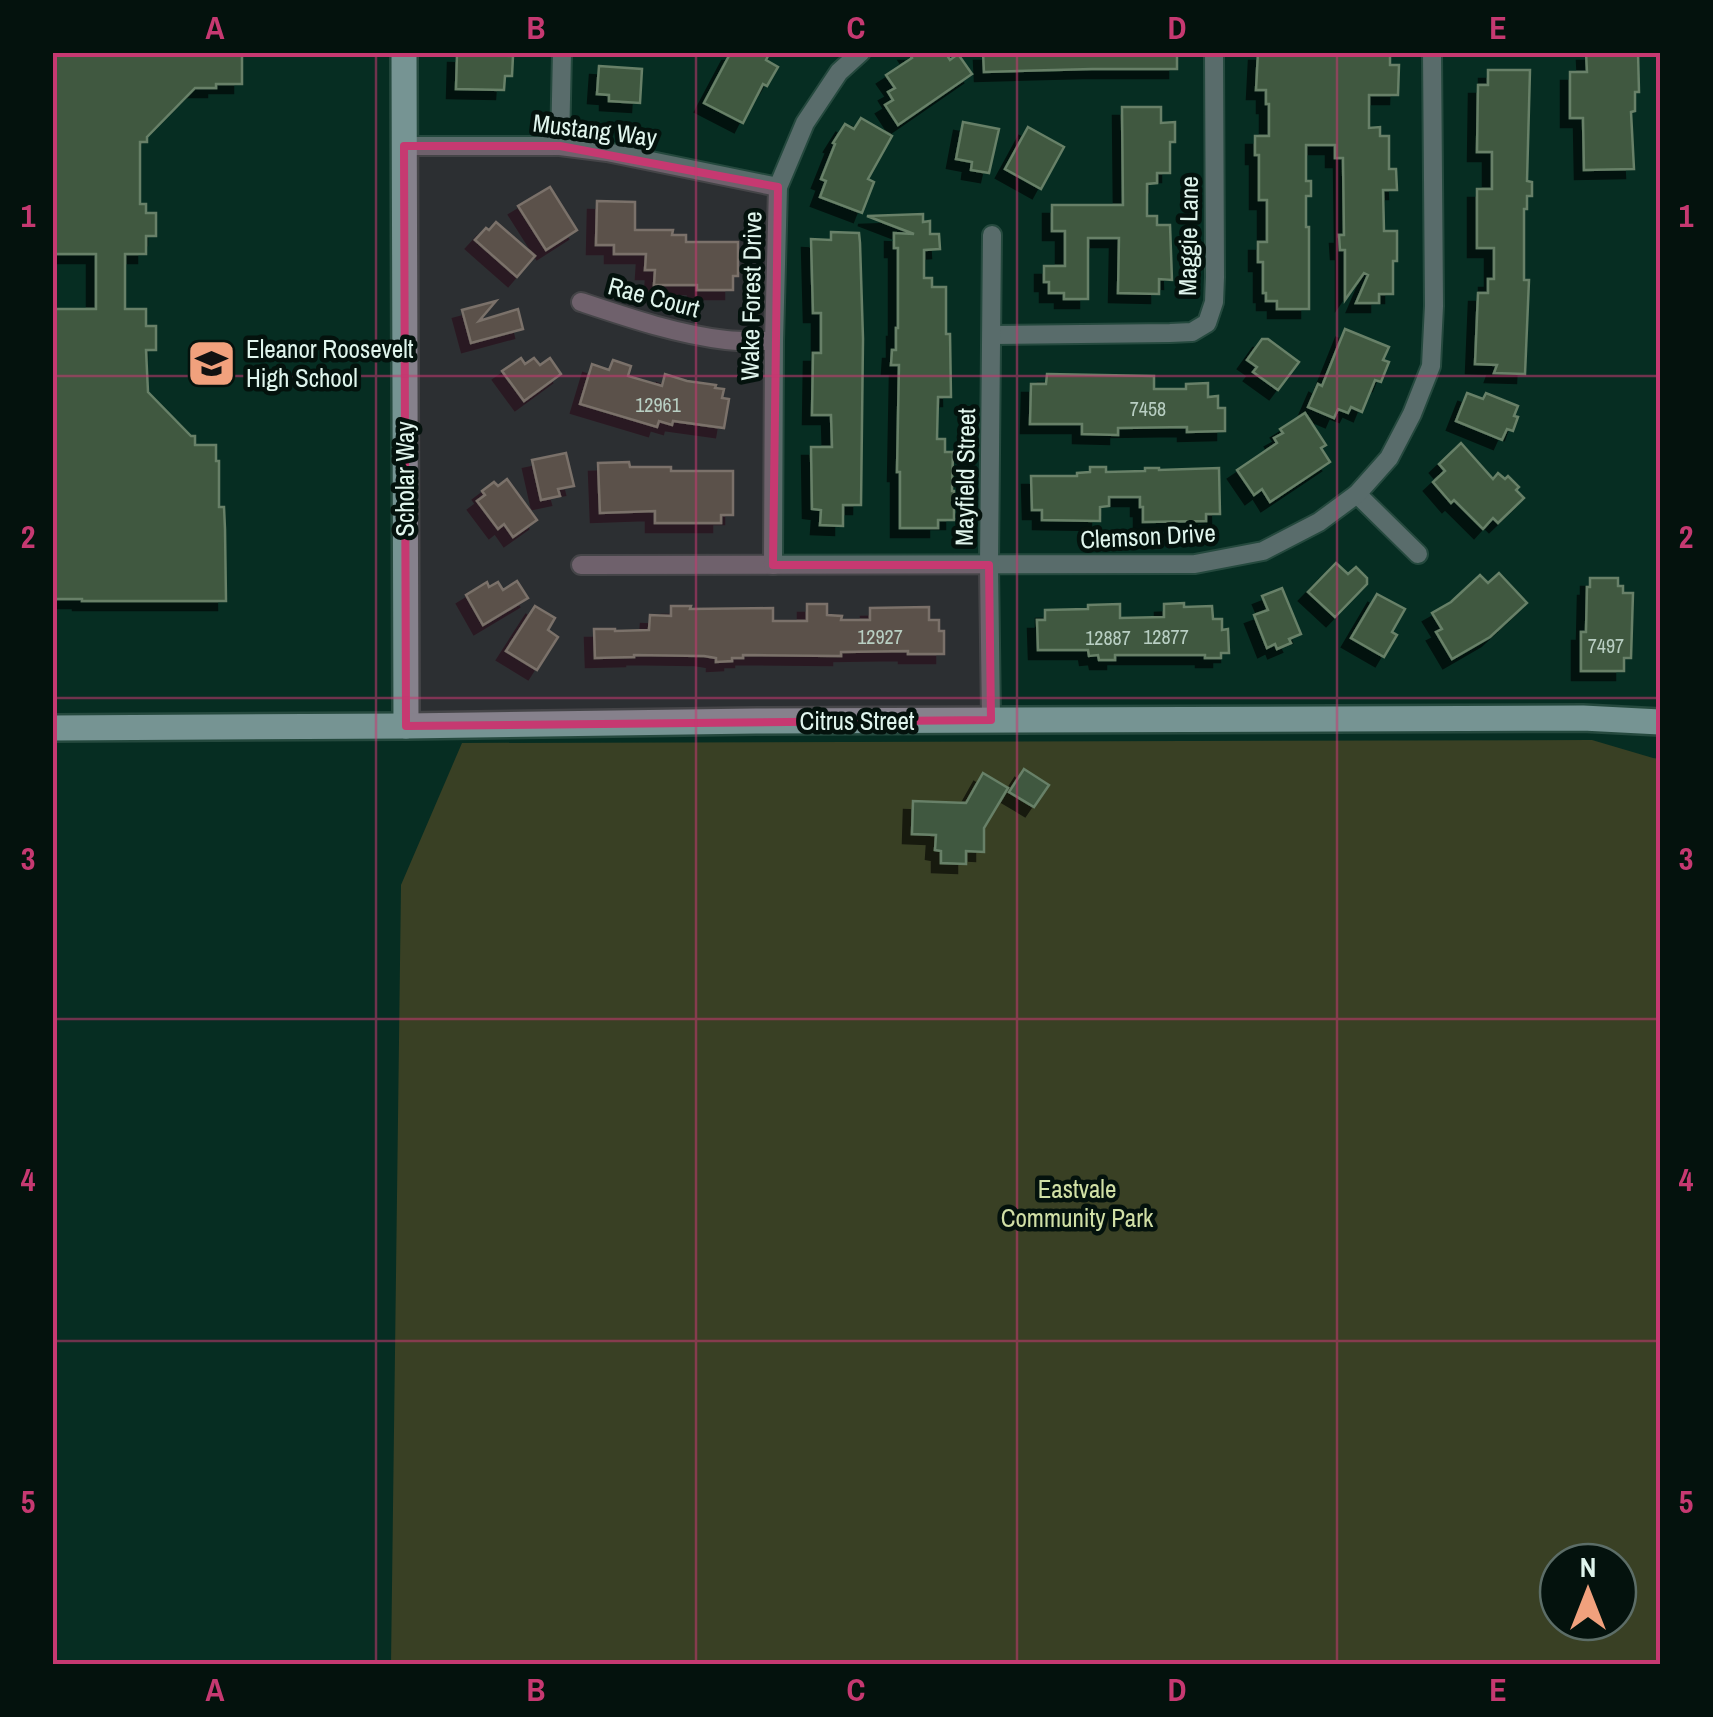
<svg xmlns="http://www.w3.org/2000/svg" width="1713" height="1717" font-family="'Archivo Narrow',sans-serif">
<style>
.park{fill:#394024;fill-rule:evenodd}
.building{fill:#3f5840;stroke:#678067;stroke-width:2.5;filter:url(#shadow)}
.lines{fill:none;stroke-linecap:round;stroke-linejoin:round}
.street-casing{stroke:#25493e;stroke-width:22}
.secondary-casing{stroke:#25493e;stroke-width:30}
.street{stroke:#596c6b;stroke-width:18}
.secondary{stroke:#769493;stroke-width:25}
.marked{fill:#c63971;fill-opacity:0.2;stroke:#c63971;stroke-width:8;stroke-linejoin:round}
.grid{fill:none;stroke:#c63971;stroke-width:2.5;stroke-opacity:0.55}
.labels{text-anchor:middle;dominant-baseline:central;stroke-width:9;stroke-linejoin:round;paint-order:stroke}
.number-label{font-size:20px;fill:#b8cec2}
.street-label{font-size:25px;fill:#e0f5ed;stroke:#04120d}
.poi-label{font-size:25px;fill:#e0f5ed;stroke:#04120d;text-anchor:start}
.park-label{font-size:25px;fill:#d1e0a6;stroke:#04120d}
.neatline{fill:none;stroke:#c63971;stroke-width:4}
.grid-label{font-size:32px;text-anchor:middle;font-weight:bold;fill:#c63971}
</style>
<defs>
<filter id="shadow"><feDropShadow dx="-9" dy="9" stdDeviation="0" flood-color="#0009"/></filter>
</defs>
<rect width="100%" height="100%" fill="#062d22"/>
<!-- park -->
<path class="park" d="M1592 740 1653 758 1660 759V1664H391L401 885 462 743ZM1558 1562H1618V1622H1558Z"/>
<!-- building -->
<g class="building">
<path d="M52 52H242V84H216V88H195L147 137V142H140V204H146V213H156V236H146V254H125V309H146V326H156V350H146L148 392 191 436H195V445H216V461H219V507H224L225 529 226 601H82V599H52V309H96V254H52Z"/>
<path d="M731 52H770L766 60 778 67 767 86 763 84 743 123 704 103Z"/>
<path d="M908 52H945L950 60 958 54 972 74 898 125 885 105 893 100 888 92 895 88 886 75 912 58Z"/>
<path d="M983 52H1177V69H1092L984 72Z"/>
<path d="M1258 52H1390V65H1399L1398 95H1369V128L1380 127V136H1389V169H1396L1397 190H1383L1384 231H1397V261H1393V294H1379V303H1356L1368 275 1364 273 1345 300V250H1340L1339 235H1344L1343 158H1335V145H1306V181H1311V196H1306V227H1309V309H1277V301H1266V293H1263V262H1258V242H1267V200H1259V155H1255V136H1269V104H1266V90H1256Z"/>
<path d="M1586 52H1638L1639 92H1635V111L1631 112 1634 169 1584 170 1583 118H1570V72H1587Z"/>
<path d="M457 54 513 56 512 76H505L504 90 456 89Z"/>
<path d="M599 66 642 69 640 103 609 101V95L597 94Z"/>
<path d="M1488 70H1530L1527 181 1532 182V196H1527V209H1524V280H1529L1525 374 1494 373 1497 365 1475 364 1478 293H1488V279H1494V248H1477V189H1492V152H1477L1478 85H1488Z"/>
<path d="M1122 107H1161V123L1175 122V142H1170V173H1157V183L1147 184V216H1157V225H1170L1172 280 1159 279V294L1118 293 1119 238H1088V299H1064V293H1049V282H1044V266H1065V231H1052V205H1123Z"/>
<path d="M861 118 892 136 868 179 874 182 862 213 820 197 826 181 821 179 835 144 833 143 845 124 854 129Z"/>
<path d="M963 122 999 129 989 173 971 170 972 162 956 159Z"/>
<path d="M1028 127 1064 147 1041 189 1005 169Z"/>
<path d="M550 187 577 230 546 250 518 206Z"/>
<path d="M597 201 635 202V230H673L672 235H686V242H738V276H733V290H697V285H654L655 270H645L646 254H614V245H596Z"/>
<path d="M923 214V222L930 221V234H939L940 249 924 250V278H932V287H946V334H950L951 397H938L937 439H945V452H953L952 491H954V520H938V528H900V472H897L899 365H891L892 350H896V328H898V248H894V233L914 234 867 216Z"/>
<path d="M496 222 535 256 517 277 475 240 486 228 489 230Z"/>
<path d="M831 232 859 233 860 243 863 339 861 505H843V526L820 525 821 510 812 509 811 447H832L831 415H812L813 353H821V313H813L811 239 831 240Z"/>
<path d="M496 301 479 321 518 309 523 329 471 343 462 310Z"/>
<path d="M1345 329 1389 347 1383 360 1389 362 1381 382 1375 380 1362 412 1351 407 1348 413 1338 409 1334 418 1308 407 1318 384 1322 386Z"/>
<path d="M1262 339H1268L1299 362 1278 390 1253 372 1257 367 1247 360Z"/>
<path d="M521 358 525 364 534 358 540 365 550 358 561 374 524 401 502 371Z"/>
<path d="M613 360 631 366 628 376 662 386 665 374 687 381 716 385 715 388 724 389 722 398 729 399 724 428 673 421 672 425 659 421 657 427 580 404 592 364 609 370Z"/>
<path d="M1047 374 1154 376V389H1186V384L1208 383V397L1218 396V408H1225V431L1187 432V427L1118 428V435L1082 434V424H1030L1031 384H1046Z"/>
<path d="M1467 393 1483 399 1486 393 1518 406 1514 416 1518 417 1513 431 1507 429 1502 440 1456 421Z"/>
<path d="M1305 413 1326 445 1321 448 1330 462 1270 502 1262 489 1254 495 1237 470 1277 443 1274 438 1283 433 1280 429Z"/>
<path d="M1461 443 1493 479 1498 473 1505 479 1508 476 1519 487 1516 490 1524 498 1498 523 1493 518 1483 529 1454 500 1451 503 1433 482 1445 471 1439 464Z"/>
<path d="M566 453 574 486 558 489 560 496 541 500 532 460Z"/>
<path d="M629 462 630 467H671V471H733V515H721V523H655V511L600 513 598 463Z"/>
<path d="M1090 467H1106V472L1145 471V468H1159V470L1219 468 1220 514H1206V521L1143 522V507H1140V497H1109V506L1100 507V521L1042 520V510H1032L1031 476H1077V473L1090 472Z"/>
<path d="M507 479 537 520 513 537 504 524 498 529 477 501 485 495 482 491 494 482 498 486Z"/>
<path d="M1336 563 1348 574 1356 567 1367 578V584L1335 617 1308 592Z"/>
<path d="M1499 573 1527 603 1490 637 1452 659 1436 632 1442 629 1432 613 1451 602 1480 575 1488 583Z"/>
<path d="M1590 578H1618V586H1623V593H1633L1631 658H1624V671H1581V632H1586L1587 587H1590Z"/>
<path d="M517 581 528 598 483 625 466 595 487 582 489 587 498 582 503 590Z"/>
<path d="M1282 588 1301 634 1289 639 1291 643 1277 649 1275 644 1267 648 1254 615 1268 610 1262 596Z"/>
<path d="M1377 594 1405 609 1392 632 1397 635 1384 657 1351 638Z"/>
<path d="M1184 603V607L1212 606 1213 619H1222V630L1228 629 1229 653H1221V658H1205V655H1115V660H1099L1098 655 1089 656 1088 650H1038L1037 620H1045V610L1088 609V605L1120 604V618L1164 617V604Z"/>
<path d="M807 604H827V615L842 616 841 620H870V608L929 607V620H939V631H944V654H908V651L841 652V656L743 655V658H732V661L716 662V658L704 656 634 655V657L595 658 594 629H615V631L649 630 650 615 671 616V606H691L690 609 773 608V621H807Z"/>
<path d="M535 606 555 618 548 630 558 637 537 670 506 651Z"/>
<path d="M1024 769 1049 785 1034 807 1009 792Z"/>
<path d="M983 773 1008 788 984 828V852L966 851V864L941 863V851L935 850 936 835 912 834 913 801 966 803Z"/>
</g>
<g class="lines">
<defs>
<g id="street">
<path d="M404 146H560L607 152 778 187"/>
<path d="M560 146 562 52"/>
<path d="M581 302C629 318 676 334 726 340 742 342 758 341 774 341"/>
<path d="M992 335 1170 333 1192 332 1207 323 1214 302 1215 277 1214 52"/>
<path d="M1357 494 1418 554"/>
<path d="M581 565 1195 564 1263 551 1319 522 1357 494 1389 458 1412 414 1431 366 1434 306 1432 52"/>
<path d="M773 565 774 341 778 187 805 123 839 72 861 52"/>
<path d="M991 720 989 565 992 235"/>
</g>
<g id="secondary">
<path d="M404 52 406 726"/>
<path d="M52 728 406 726 756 721 1583 718 1660 722"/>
</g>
</defs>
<!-- street casing -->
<use href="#street" class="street-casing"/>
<!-- secondary casing -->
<use href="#secondary" class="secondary-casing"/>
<!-- street -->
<use href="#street" class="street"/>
<!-- secondary -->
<use href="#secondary" class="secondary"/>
</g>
<!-- marked area -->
<path class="marked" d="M404 146H560L778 187 773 565H989L991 720 406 726Z"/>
<!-- grid -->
<path class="grid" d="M376 52V1664M696 52V1664M1017 52V1664M1337 52V1664M52 376H1660M52 698H1660M52 1019H1660M52 1341H1660"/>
<!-- icons -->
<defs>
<symbol id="school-square" viewBox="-11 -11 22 22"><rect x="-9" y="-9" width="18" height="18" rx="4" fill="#f1a17d" stroke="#04120d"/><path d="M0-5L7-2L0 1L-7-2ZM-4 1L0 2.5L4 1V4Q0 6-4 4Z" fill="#111"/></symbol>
</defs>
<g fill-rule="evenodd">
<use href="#school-square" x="184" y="336" width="55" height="55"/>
</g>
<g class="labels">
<!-- number labels -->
<g class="number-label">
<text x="658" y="404">12961</text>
<text x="1148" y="408">7458</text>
<text x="880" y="636">12927</text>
<text x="1166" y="636">12877</text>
<text x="1108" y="637">12887</text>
<text x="1606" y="645">7497</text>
</g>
<!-- street labels -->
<g class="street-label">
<text transform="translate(595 130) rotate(7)">Mustang Way</text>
<text transform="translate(1188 236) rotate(-89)">Maggie Lane</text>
<text transform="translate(751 296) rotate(-89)">Wake Forest Drive</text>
<text transform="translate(654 297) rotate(15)">Rae Court</text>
<text transform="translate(965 477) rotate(-89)">Mayfield Street</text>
<text transform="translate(405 479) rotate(-90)">Scholar Way</text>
<text transform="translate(1148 536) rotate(-3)">Clemson Drive</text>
<text x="857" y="721">Citrus Street</text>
</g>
<!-- poi labels -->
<g class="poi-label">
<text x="246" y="349">Eleanor Roosevelt<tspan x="246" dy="29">High School</tspan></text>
</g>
<!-- park labels -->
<g class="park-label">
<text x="1077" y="1189">Eastvale<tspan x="1077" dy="29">Community Park</tspan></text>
</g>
</g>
<!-- border -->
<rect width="1713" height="1717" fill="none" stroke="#04120d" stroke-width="110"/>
<!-- north arrow -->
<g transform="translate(1588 1592)"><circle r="48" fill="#04120d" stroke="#5c6d67" stroke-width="2.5"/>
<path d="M0-8L18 38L0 25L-18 38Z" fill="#f1a17d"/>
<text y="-15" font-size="28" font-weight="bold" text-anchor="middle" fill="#e0f5ed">N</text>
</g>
<rect x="55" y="55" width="1603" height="1607" class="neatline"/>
<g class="grid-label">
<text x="215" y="39">A</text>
<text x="536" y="39">B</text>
<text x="856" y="39">C</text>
<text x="1177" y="39">D</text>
<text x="1498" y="39">E</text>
<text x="28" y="227">1</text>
<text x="1686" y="227">1</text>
<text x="28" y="548">2</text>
<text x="1686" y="548">2</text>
<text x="28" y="870">3</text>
<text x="1686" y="870">3</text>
<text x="28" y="1191">4</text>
<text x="1686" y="1191">4</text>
<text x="28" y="1513">5</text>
<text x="1686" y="1513">5</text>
<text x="215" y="1701">A</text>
<text x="536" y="1701">B</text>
<text x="856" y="1701">C</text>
<text x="1177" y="1701">D</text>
<text x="1498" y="1701">E</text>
</g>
</svg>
